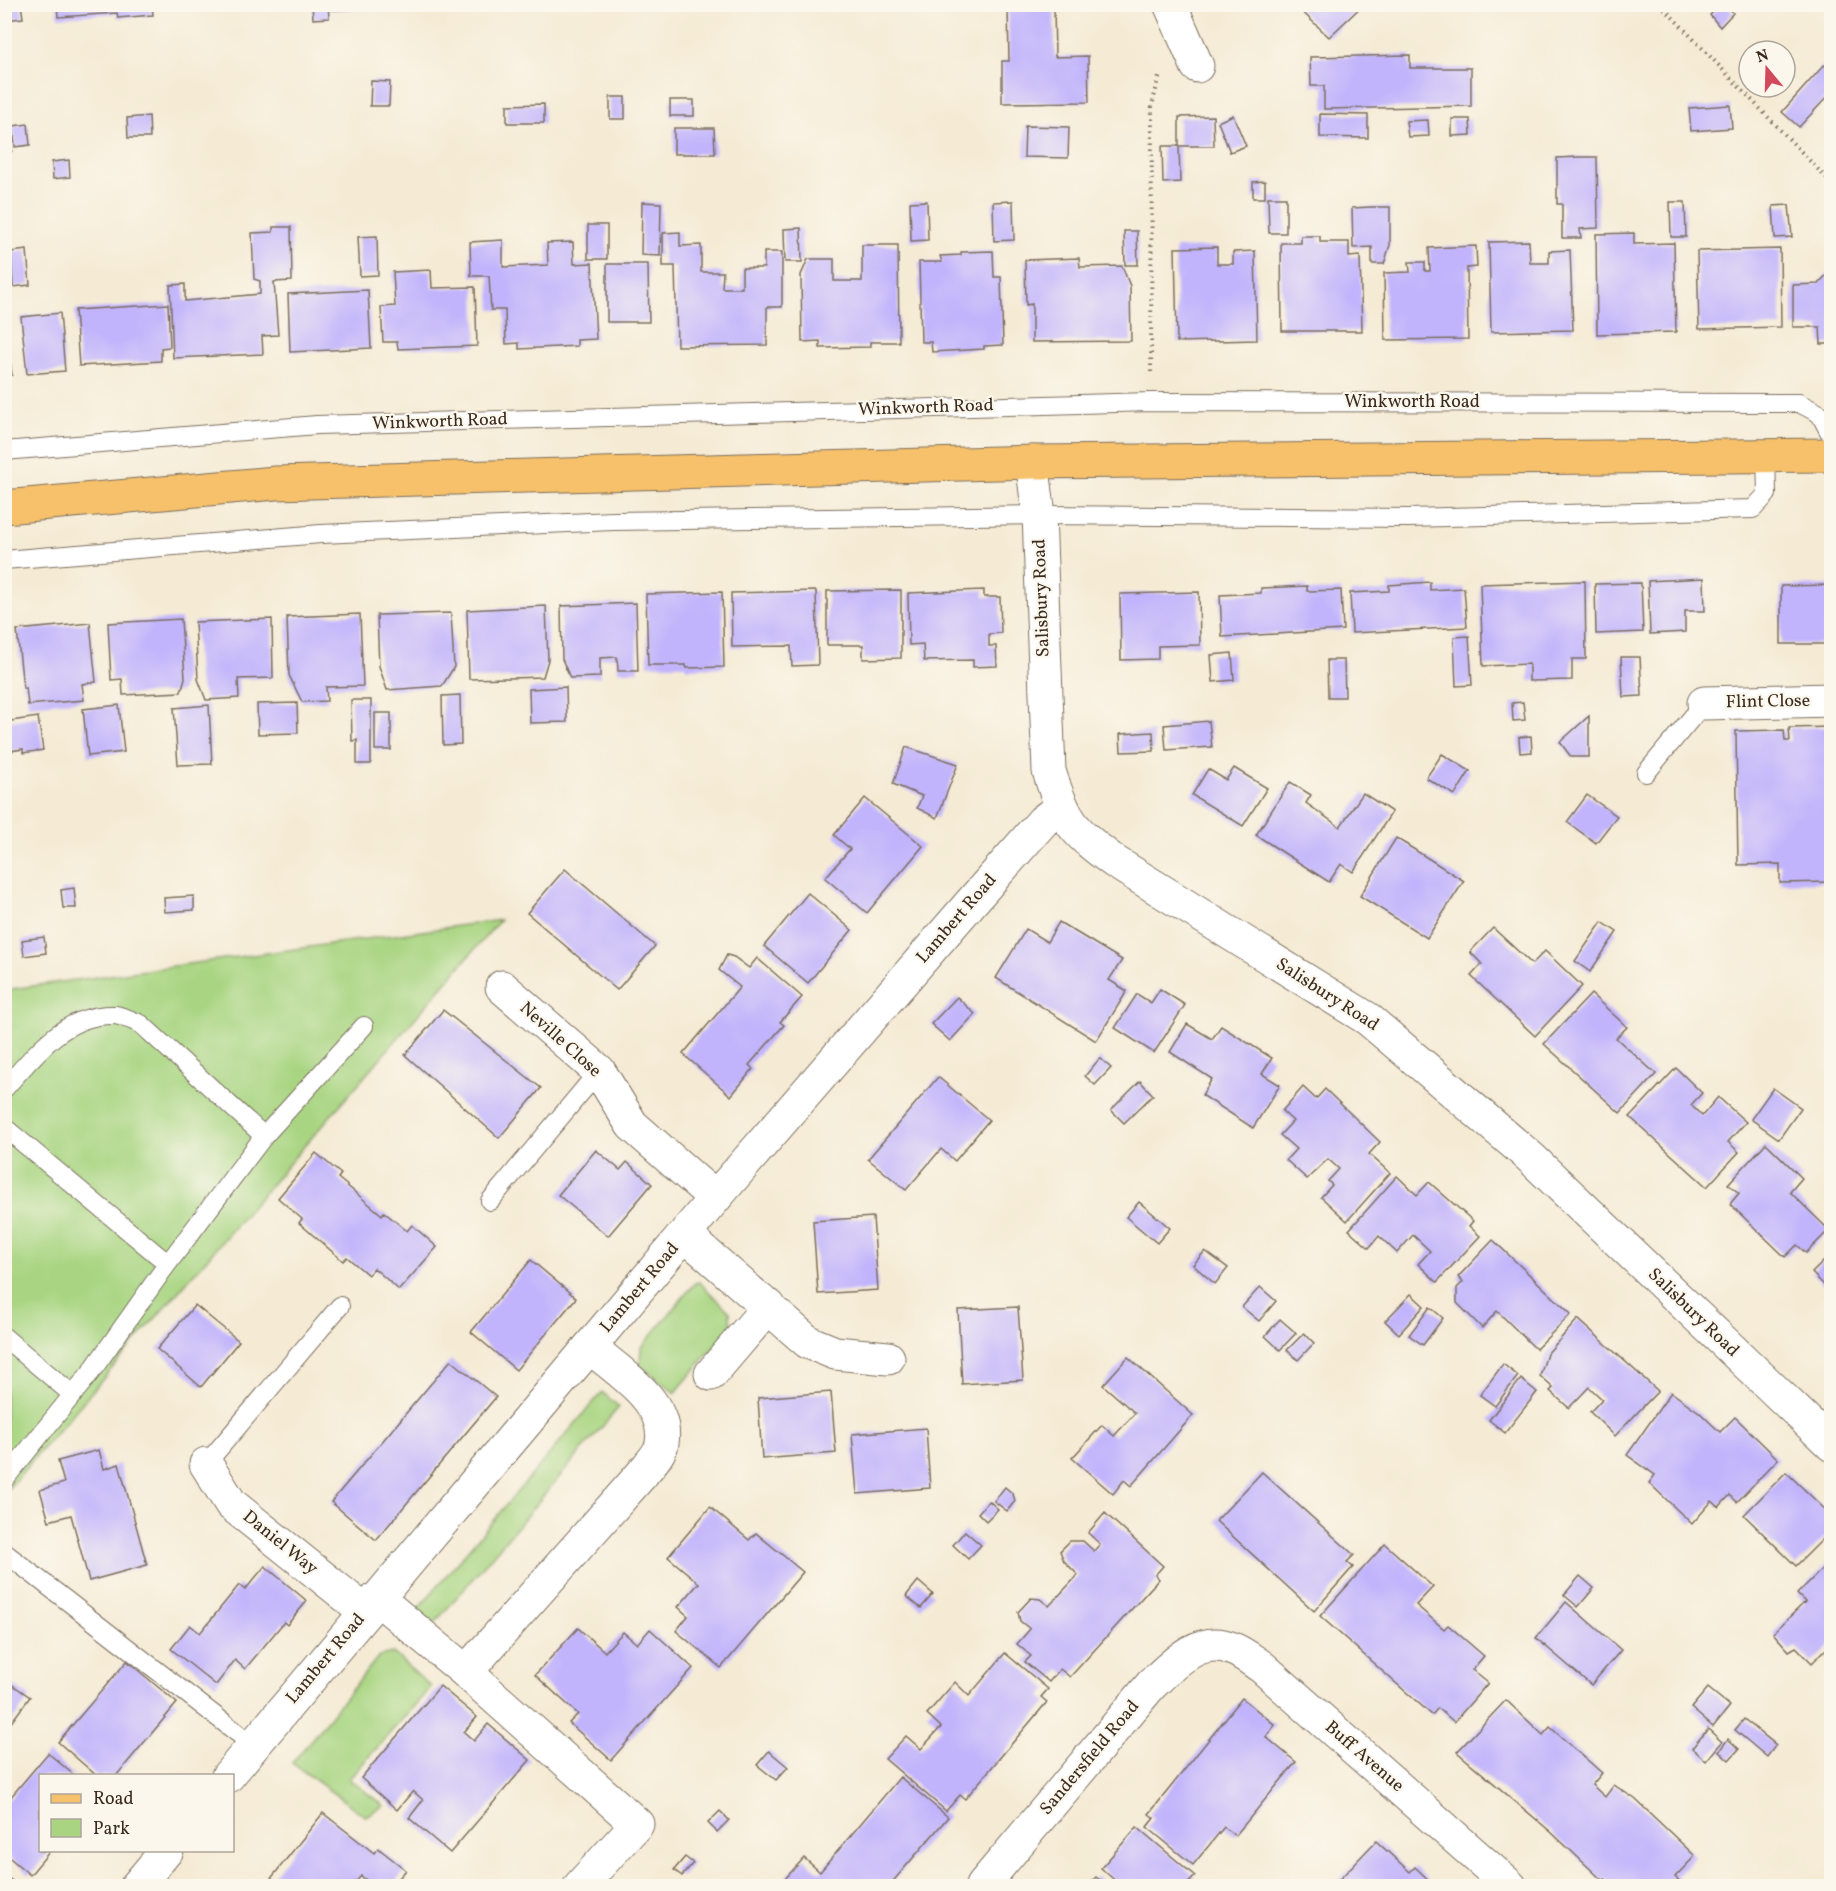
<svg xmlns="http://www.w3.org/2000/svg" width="1836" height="1891" font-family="Vollkorn,serif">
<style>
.green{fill:#a9d582;stroke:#728050;stroke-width:1.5}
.building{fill:#c1b4fc}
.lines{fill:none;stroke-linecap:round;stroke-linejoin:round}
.lane-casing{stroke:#7c6e5e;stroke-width:20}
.street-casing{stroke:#7c6e5e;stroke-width:35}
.primary-casing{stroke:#7c6e5e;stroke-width:35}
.path{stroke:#7c6e5e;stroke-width:4;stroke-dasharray:1.5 4.5;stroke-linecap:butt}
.lane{stroke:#fff;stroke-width:18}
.street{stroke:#fff;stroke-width:33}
.primary{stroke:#f6c16b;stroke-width:33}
.labels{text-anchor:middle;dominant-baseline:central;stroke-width:4.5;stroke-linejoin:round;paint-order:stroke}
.street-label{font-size:18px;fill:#3b2a1e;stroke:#fbf7ec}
</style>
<rect width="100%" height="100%" fill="#fbf7ec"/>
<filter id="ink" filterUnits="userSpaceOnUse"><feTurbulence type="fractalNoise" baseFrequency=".0167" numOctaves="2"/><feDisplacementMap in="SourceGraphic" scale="12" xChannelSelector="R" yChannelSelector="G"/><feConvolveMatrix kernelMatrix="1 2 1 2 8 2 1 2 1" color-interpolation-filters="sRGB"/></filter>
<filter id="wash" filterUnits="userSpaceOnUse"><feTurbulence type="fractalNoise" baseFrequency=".008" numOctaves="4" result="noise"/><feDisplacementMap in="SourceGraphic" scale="24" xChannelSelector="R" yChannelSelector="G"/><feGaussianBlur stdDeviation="1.35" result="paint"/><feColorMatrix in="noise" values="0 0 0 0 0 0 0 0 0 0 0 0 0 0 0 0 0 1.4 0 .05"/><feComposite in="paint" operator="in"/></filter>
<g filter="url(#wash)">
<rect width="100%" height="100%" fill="#f5ebd5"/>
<!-- green -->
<g class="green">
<path d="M500 920 5 1492V990Z"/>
<path d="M699 1282 730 1312 731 1327 675 1393 640 1365 641 1348 695 1283Z"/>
<path d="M602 1392 619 1407 434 1624 417 1610Z"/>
<path d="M393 1653 431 1687 349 1779 384 1806 365 1816 292 1763 379 1656Z"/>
</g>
<g id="blocks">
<!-- building -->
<g class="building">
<path d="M4 4H21L23 18 4 20Z"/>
<path d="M57 4H152L153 15 118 18 117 13 58 17Z"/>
<path d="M312 4H328L329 18 313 19Z"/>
<path d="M330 4H355L356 9 331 10Z"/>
<path d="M1294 4H1364L1329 37Z"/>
<path d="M1721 4H1726L1733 13 1720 27 1710 15Z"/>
<path d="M1054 6 1055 57 1088 56 1089 102 1002 103V61H1009L1008 7Z"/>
<path d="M1410 55V68H1471V106L1324 109V86H1311L1310 57Z"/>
<path d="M1824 65 1832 72V92L1799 127 1782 112Z"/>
<path d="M371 81 390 82 389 106H370Z"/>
<rect x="610" y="97" width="15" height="22"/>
<rect x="670" y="100" width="24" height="16"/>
<path d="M544 104V123H507V105Z"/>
<path d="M1730 105 1732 128 1691 131 1689 108Z"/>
<path d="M1320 114 1368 115V138L1320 137Z"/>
<path d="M1233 115 1246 146 1230 152 1218 122Z"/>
<path d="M149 116 150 138H128L127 118Z"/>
<path d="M1213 116 1214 146H1179V117Z"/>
<path d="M1452 119H1470L1471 135 1452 136Z"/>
<path d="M1428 120 1429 136 1408 137 1406 121Z"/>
<path d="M8 121 12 151 4 152V122Z"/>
<path d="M28 124 30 145 15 147 13 126Z"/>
<path d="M1025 126 1069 127 1068 158 1024 157Z"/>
<path d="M674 128H714L715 154H674Z"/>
<path d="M1162 146H1179L1180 182 1163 183Z"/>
<path d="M1579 157H1597L1598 228 1580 229 1581 238H1562V204H1557V158Z"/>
<path d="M69 160 70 177 53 179 52 162Z"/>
<path d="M1265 181V198H1253V182Z"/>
<path d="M1268 197H1286V233H1269Z"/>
<path d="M927 201 928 240 911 241 910 202Z"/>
<path d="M1013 201 1014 240 994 241 993 202Z"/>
<path d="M642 202 661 203 660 256 641 255Z"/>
<path d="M1670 202H1685L1686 237H1671Z"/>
<path d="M1789 205 1792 237 1775 238 1773 206Z"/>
<path d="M1371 207H1390V245L1384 264H1372V247L1353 248 1352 208Z"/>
<rect x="588" y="225" width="19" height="34"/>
<path d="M273 227H291L292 281 274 282 278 335 262 336 263 354 173 358 170 285 185 284V301L260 294V281L254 279 252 233 273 232Z"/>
<path d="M801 228 802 262H785L784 229Z"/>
<path d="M1124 231H1137L1138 265H1125Z"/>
<path d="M680 232V246L701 245V272H723L722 288H742V268H764V252H782V307H767V345L677 346 675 266H663V233Z"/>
<path d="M1634 233V244L1674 243 1676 332 1597 334 1596 234Z"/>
<path d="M377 236 378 275 360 276 358 237Z"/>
<path d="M1301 236H1320V242H1349V257L1360 256 1362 331H1282L1281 243H1301Z"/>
<path d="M503 240V267L548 265 547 243 573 242 574 264 592 263 596 339 577 340V346L519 349V343L506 344 505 310H491L489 276H471L470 242Z"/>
<path d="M1529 241 1530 263H1549V251L1570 250 1573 330 1491 332 1489 242Z"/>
<path d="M862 245H898L899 342H870V347L820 348V341L802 342 801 275 808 259H834V281H862Z"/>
<path d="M1476 246 1477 267 1467 268 1468 339 1385 340 1384 273 1410 272 1409 262H1425V271H1430L1429 248Z"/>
<path d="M1217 247V264H1233V252L1255 251 1257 340 1177 342 1175 248Z"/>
<path d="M1780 249 1781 327 1699 329 1697 251Z"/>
<path d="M27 250 30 285 13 287 11 252Z"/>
<path d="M993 251 994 277H1001L1003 345 984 346V349L932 352 931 342H921L919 262H942L940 256 961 255V252Z"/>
<path d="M1079 258 1080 267 1122 266 1130 286 1131 341 1032 342V304L1026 305 1025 260Z"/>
<path d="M607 264H648L649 322H607Z"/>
<path d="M1832 269V344H1821L1820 327H1793V285L1818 284Z"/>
<path d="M431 270 432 288 475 287 477 346 398 349 397 342H383L381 307 395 306 393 272Z"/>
<path d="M368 290 371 348 290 352 288 294Z"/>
<path d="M168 304 170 347 161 348V361L79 366 75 310Z"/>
<path d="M60 313 65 371 27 374 21 317Z"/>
<path d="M4 317 12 375 4 376Z"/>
<path d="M1704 578 1705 611H1685V632L1650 634 1648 581Z"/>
<path d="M1585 581 1586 659H1572V680L1529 681V664L1483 666 1480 584Z"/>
<path d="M1430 582V590L1464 588 1467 627 1352 633 1350 593 1389 591V585Z"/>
<path d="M1641 583 1643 632 1596 634 1595 584Z"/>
<path d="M1832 585V644H1781V586Z"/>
<path d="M1307 586V591L1341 590 1343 630 1222 637 1220 595 1261 593V588Z"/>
<path d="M901 590V658L863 659V645H827V591Z"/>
<path d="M984 590V597H1000L1001 633 989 634V646H996L997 666 973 667V660L924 661 923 644 909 645 908 593Z"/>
<path d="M816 591 818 665 792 666 791 646 732 647 731 593Z"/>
<path d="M722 592 724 667 686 668V665H648L646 594Z"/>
<path d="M1199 592 1200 645 1158 646V659L1121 660 1120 594Z"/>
<path d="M636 603 638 671H618L617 657 600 658V677L570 678 562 659 561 606Z"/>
<path d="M546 606 548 660 543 677 469 679 467 610Z"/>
<path d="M451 613 454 667 442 686 387 690 379 666 377 615Z"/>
<path d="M360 614 363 686 326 687 327 701 302 702 289 675 287 617Z"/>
<path d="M181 619 185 678 181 692 123 695 122 679 111 680 108 623Z"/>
<path d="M272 619 273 678 238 679 239 698 206 700 198 679 195 622Z"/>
<path d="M90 623 96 682 82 684 84 700 28 705 26 688H23L17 630Z"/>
<path d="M1469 636 1472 685 1456 686 1454 637Z"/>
<path d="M1232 653 1234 680 1213 682 1211 655Z"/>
<path d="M1621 657H1640L1642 696 1623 697Z"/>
<path d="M1327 660H1344L1345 697H1328Z"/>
<path d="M566 687 567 722 530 723 529 689Z"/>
<path d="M460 695 461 744 443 745 442 696Z"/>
<path d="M351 700H371V764H357V740L352 741Z"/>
<path d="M1523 702 1525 720 1513 721 1512 703Z"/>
<path d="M297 703 298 733 258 734 257 704Z"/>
<path d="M119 705 124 752 88 756 83 709Z"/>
<path d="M209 705 212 764 178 765 174 708Z"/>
<rect x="375" y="713" width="16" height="37"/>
<path d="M1589 716V757H1571L1560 742Z"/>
<path d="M38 717 43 750 23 753V749L4 752V722Z"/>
<path d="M1209 721 1212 747 1166 750 1164 725Z"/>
<path d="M1832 727V882L1780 883V864L1738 865 1736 731 1784 730 1785 741H1790L1789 728Z"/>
<path d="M1153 732 1154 751 1121 752 1120 734Z"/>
<path d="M1531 736 1532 752 1520 753 1519 737Z"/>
<path d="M906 747 958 764 937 818 917 808 922 796 893 784Z"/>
<path d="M1442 754 1470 771 1455 795 1426 778Z"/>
<path d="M1234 768 1267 788 1243 826 1192 795 1208 769 1226 780Z"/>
<path d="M1290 782 1311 795 1306 803 1340 827 1363 793 1392 812 1353 872 1341 864 1329 882 1256 835Z"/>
<path d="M1587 795 1617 816 1596 843 1567 822Z"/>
<path d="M865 798 923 846 867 913 825 878 850 849 834 835Z"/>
<path d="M1396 838 1464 881 1427 938 1360 896Z"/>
<path d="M565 869 655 946 617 990 527 913Z"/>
<path d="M74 888 76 908H63L61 890Z"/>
<path d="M808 893 852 930 808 983 764 946Z"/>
<path d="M194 896V910L165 912 164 898Z"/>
<path d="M1059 922 1122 960 1109 980 1127 991 1096 1041 996 978 1026 929 1047 942Z"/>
<path d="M1602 922 1617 932 1590 972 1575 961Z"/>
<path d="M1493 928 1532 964 1545 951 1582 986 1535 1036 1471 976 1482 964 1470 952Z"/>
<path d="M44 937 46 953 24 956 22 940Z"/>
<path d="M727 955 734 957 749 968 757 958 802 997 780 1022 784 1025 749 1065 753 1069 731 1096 683 1054 740 987 719 970Z"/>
<path d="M1160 989 1185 1005 1154 1053 1115 1028 1137 994 1151 1003Z"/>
<path d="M1591 994 1627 1027 1616 1038 1656 1074 1620 1113 1544 1044Z"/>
<path d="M957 997 975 1014 950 1041 931 1024Z"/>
<path d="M443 1010 541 1088 499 1138 405 1055Z"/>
<path d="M1187 1024 1212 1039 1221 1026 1272 1058 1262 1074 1280 1085 1253 1128 1202 1095 1212 1079 1170 1052Z"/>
<path d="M1100 1058 1111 1068 1095 1085 1085 1076Z"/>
<path d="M1676 1068 1702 1093 1691 1105 1702 1116 1718 1097 1746 1122 1728 1142 1739 1152 1707 1187 1630 1117Z"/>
<path d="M938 1077 989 1120 955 1161 941 1149 906 1190 868 1159Z"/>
<path d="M1140 1081 1153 1095 1124 1123 1111 1110Z"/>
<path d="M1303 1087 1316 1099 1325 1089 1380 1142 1369 1154 1390 1173 1347 1221 1321 1197 1332 1185 1328 1181 1339 1169 1328 1159 1307 1179 1286 1160 1296 1149 1280 1135 1293 1121 1282 1111Z"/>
<path d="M1773 1088 1801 1108 1779 1139 1751 1119Z"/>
<path d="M1766 1143 1802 1178 1790 1192 1829 1230 1806 1253 1797 1245 1785 1257 1730 1204 1739 1193 1728 1184Z"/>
<path d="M596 1150 620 1170 627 1162 652 1184 608 1236 558 1195Z"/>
<path d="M316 1153 341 1174 338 1178 382 1215 384 1212 407 1231 412 1225 437 1247 399 1290 374 1268 368 1275 347 1257 343 1261 299 1223 302 1219 278 1198Z"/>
<path d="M1397 1176 1417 1195 1429 1182 1473 1221 1469 1226 1480 1236 1437 1282 1418 1264 1430 1251 1413 1235 1397 1253 1379 1236 1369 1248 1349 1230Z"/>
<path d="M1139 1202 1170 1228 1157 1243 1126 1217Z"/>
<path d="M873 1217 878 1290 818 1294 813 1221Z"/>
<path d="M1493 1240 1571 1314 1536 1349 1497 1311 1482 1328 1457 1303V1288L1463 1282 1458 1277Z"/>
<path d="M1205 1251 1228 1268 1215 1284 1193 1265Z"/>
<path d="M1832 1253V1293L1812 1273Z"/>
<path d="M531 1260 576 1298 516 1370 471 1332Z"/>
<path d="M1260 1287 1276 1301 1259 1321 1242 1307Z"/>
<path d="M1411 1294 1424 1306 1399 1334 1385 1321Z"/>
<path d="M195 1305 239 1341 201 1387 157 1349Z"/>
<path d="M1018 1307 1023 1380 962 1384 958 1310Z"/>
<path d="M1430 1307 1443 1318 1423 1345 1409 1335Z"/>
<path d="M1280 1319 1296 1333 1280 1350 1265 1336Z"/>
<path d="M1578 1319 1658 1391 1615 1436 1590 1412 1602 1399 1589 1387 1569 1408 1550 1391 1553 1388 1540 1376 1547 1354Z"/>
<path d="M1304 1333 1314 1343 1298 1360 1287 1350Z"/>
<path d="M1128 1357 1193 1415 1131 1486 1124 1480 1113 1494 1072 1458 1102 1425 1114 1436 1135 1413 1103 1385Z"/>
<path d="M451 1360 496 1397 376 1540 331 1502Z"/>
<path d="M1503 1364 1518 1376 1495 1406 1480 1395Z"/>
<path d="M1521 1379 1537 1392 1505 1433 1489 1420Z"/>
<path d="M831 1392 836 1453 762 1459 758 1398Z"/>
<path d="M1671 1392 1699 1412 1720 1432 1735 1417 1778 1459 1737 1502 1730 1495 1719 1507 1712 1501 1692 1524 1649 1483 1655 1475 1627 1455Z"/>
<path d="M926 1428 930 1488 857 1494 852 1434Z"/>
<path d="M99 1450 104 1469 119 1464 147 1565 89 1581 71 1515 49 1521 40 1490 64 1483 58 1461Z"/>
<path d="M1262 1472 1354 1555 1347 1562 1353 1567 1314 1611 1216 1521Z"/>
<path d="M1786 1472 1832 1516V1530L1796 1566 1744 1515Z"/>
<path d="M1005 1487 1013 1494 1015 1501 1007 1511 994 1501Z"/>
<path d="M989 1501 998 1509 986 1521 978 1513Z"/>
<path d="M710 1507 749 1540 756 1533 803 1572 721 1668 676 1631 688 1616 678 1607 699 1583 668 1557Z"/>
<path d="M1105 1513 1163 1566 1155 1575 1159 1579 1070 1677 1060 1669 1049 1682 1025 1662 1031 1656 1017 1644 1030 1629 1020 1621 1018 1612 1031 1598 1040 1599 1049 1606 1078 1575 1064 1561 1060 1551 1070 1541H1083L1094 1551 1100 1544 1088 1533Z"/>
<path d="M965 1531 981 1545 968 1559 953 1545Z"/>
<path d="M1385 1544 1433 1587 1416 1605 1444 1629 1448 1625 1484 1656 1472 1670 1488 1683 1454 1722 1438 1708 1432 1715 1320 1616Z"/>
<path d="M1832 1559V1643L1812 1663 1796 1647 1789 1651 1773 1633 1805 1602 1797 1594Z"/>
<path d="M265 1566 307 1601 287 1625 284 1622 245 1669 235 1660 216 1685 171 1649 190 1625 200 1633 239 1585 245 1590Z"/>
<path d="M1580 1576 1594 1588 1578 1607 1564 1595Z"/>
<path d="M918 1581 933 1594 921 1608 906 1596Z"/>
<path d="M1566 1602 1621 1650 1591 1685 1536 1638Z"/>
<path d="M578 1628 605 1652 623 1632 637 1644 650 1629 693 1668 611 1760 569 1723 578 1714 535 1675Z"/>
<path d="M1005 1653 1048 1689 1041 1697 1047 1702 965 1799 960 1795 946 1811 885 1759 906 1736 921 1749 941 1727 927 1714 955 1682 969 1696Z"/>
<path d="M127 1661 177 1703 116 1776H97L58 1742Z"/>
<path d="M4 1679 30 1697 4 1732Z"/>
<path d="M440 1686 477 1717 464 1732 474 1741 488 1724 530 1760 450 1853 409 1818 423 1800 413 1791 397 1810 361 1778Z"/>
<path d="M1708 1688 1730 1706 1713 1727 1691 1708Z"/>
<path d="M1242 1698 1275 1725 1266 1737 1296 1762 1235 1836 1224 1827 1193 1865 1147 1827 1154 1818 1149 1814Z"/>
<path d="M1506 1700 1543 1735 1550 1727 1602 1773 1592 1785 1605 1797 1614 1785 1635 1799 1695 1856 1675 1877 1685 1886H1614L1605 1879 1603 1881 1551 1832 1457 1752Z"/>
<path d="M1744 1719 1776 1745 1767 1757 1735 1730Z"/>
<path d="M1708 1729 1722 1742 1706 1761 1692 1748Z"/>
<path d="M1728 1739 1739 1749 1729 1760 1719 1751Z"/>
<path d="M769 1751 788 1767 776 1780 757 1765Z"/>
<path d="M48 1753 75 1776H40V1851H50L30 1875 4 1853V1805Z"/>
<path d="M900 1777 948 1817 889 1886H789L783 1881 804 1858 820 1872Z"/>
<path d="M720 1811 729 1820 717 1832 708 1823Z"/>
<path d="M323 1813 374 1853 378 1848 406 1870 392 1886H374L361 1876 352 1886H265Z"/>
<path d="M1137 1827 1195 1876 1186 1886H1121L1101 1868Z"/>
<path d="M1376 1841 1410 1872 1415 1867 1435 1886H1338L1335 1884Z"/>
<path d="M685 1857 693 1863 682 1876 674 1870Z"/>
<path d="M4 1875 19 1886H4Z"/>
<path d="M1096 1877 1107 1886H1087Z"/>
</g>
</g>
</g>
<g filter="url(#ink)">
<use href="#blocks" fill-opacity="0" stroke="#7c6e5e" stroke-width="1.5"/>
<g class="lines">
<defs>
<g id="lane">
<path d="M4 451 317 425 1151 402 1799 403 1820 414 1832 437"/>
<path d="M4 560 321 534 613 521 1039 515 1409 518 1753 509 1767 494 1766 455"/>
<path d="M1646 773 1704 703"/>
<path d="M4 1089C35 1055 64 1013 115 1015 123 1016 133 1021 141 1024L264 1136"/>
<path d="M4 1127 167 1263"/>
<path d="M490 1201 599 1071"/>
<path d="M4 1337 73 1395"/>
<path d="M206 1464 340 1306"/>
<path d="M4 1480 91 1372 163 1270 264 1136 364 1026"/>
<path d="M4 1552 253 1745"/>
</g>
<g id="street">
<path d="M1170 4 1197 66"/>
<path d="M1032 462 1039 515 1049 771C1065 822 1072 830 1115 862L1368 1019 1530 1157 1832 1445"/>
<path d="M1704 703 1832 700"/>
<path d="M502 987 599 1071 632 1125 715 1198"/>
<path d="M685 1235 808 1342 835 1353 888 1358"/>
<path d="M711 1374 769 1306"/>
<path d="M206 1464 231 1504 366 1612"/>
<path d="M377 1598 466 1672 642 1474C648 1466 661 1453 662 1443 669 1401 617 1371 590 1347"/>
<path d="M466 1672 637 1824 580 1886"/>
<path d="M228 1776 715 1198 975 898 1043 821 1060 808"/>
<path d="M137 1886 167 1850"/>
<path d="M982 1886 1151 1685C1173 1664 1200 1634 1233 1649 1243 1653 1253 1661 1262 1667L1510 1886"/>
</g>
<path id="primary" d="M4 507 276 483 1032 462 1832 455"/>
</defs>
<!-- lane casing -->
<use href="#lane" class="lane-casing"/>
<!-- street casing -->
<use href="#street" class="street-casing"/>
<!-- primary casing -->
<use href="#primary" class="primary-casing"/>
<!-- path -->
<g class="path">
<path d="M1660 4 1832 184"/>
<path d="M1151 372 1152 106 1159 77"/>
</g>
<!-- lane -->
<use href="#lane" class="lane"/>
<!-- street -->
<use href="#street" class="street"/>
<!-- primary -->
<use href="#primary" class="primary"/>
</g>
</g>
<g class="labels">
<!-- street labels -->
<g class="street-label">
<text x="1412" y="402">Winkworth Road</text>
<text transform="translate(926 408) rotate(-2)">Winkworth Road</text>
<text transform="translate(440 422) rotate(-2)">Winkworth Road</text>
<text transform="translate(1042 598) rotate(-92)">Salisbury Road</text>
<text transform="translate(1768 702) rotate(-1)">Flint Close</text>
<text transform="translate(957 919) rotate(-49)">Lambert Road</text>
<text transform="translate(1327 995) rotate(33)">Salisbury Road</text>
<text transform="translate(560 1040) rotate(42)">Neville Close</text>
<text transform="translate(640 1288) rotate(-50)">Lambert Road</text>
<text transform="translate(1693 1313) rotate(44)">Salisbury Road</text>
<text transform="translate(280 1543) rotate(39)">Daniel Way</text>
<text transform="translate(326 1659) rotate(-50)">Lambert Road</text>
<text transform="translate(1364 1757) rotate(41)">Buff Avenue</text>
<text transform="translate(1090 1758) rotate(-50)">Sandersfield Road</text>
</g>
</g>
<!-- margin -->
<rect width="1836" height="1891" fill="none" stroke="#fbf7ec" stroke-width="24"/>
<!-- legend -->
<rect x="39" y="1774" width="195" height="78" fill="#fbf7ec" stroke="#aea59a" stroke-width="1.5"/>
<rect x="51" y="1794" width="30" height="9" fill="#f6c16b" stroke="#aea59a" stroke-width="1.5"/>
<text x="93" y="1804" font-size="18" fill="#3b2a1e">Road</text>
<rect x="51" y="1819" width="30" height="18" fill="#a9d582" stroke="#aea59a" stroke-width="1.5"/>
<text x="93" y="1834" font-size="18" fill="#3b2a1e">Park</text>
<!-- north arrow -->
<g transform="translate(1767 69) rotate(341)"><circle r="28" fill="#fbf7ec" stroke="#aea59a" stroke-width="1.5"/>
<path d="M0-4.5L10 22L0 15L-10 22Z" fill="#d1495b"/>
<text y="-9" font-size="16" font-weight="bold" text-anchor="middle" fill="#3b2a1e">N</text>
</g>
</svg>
